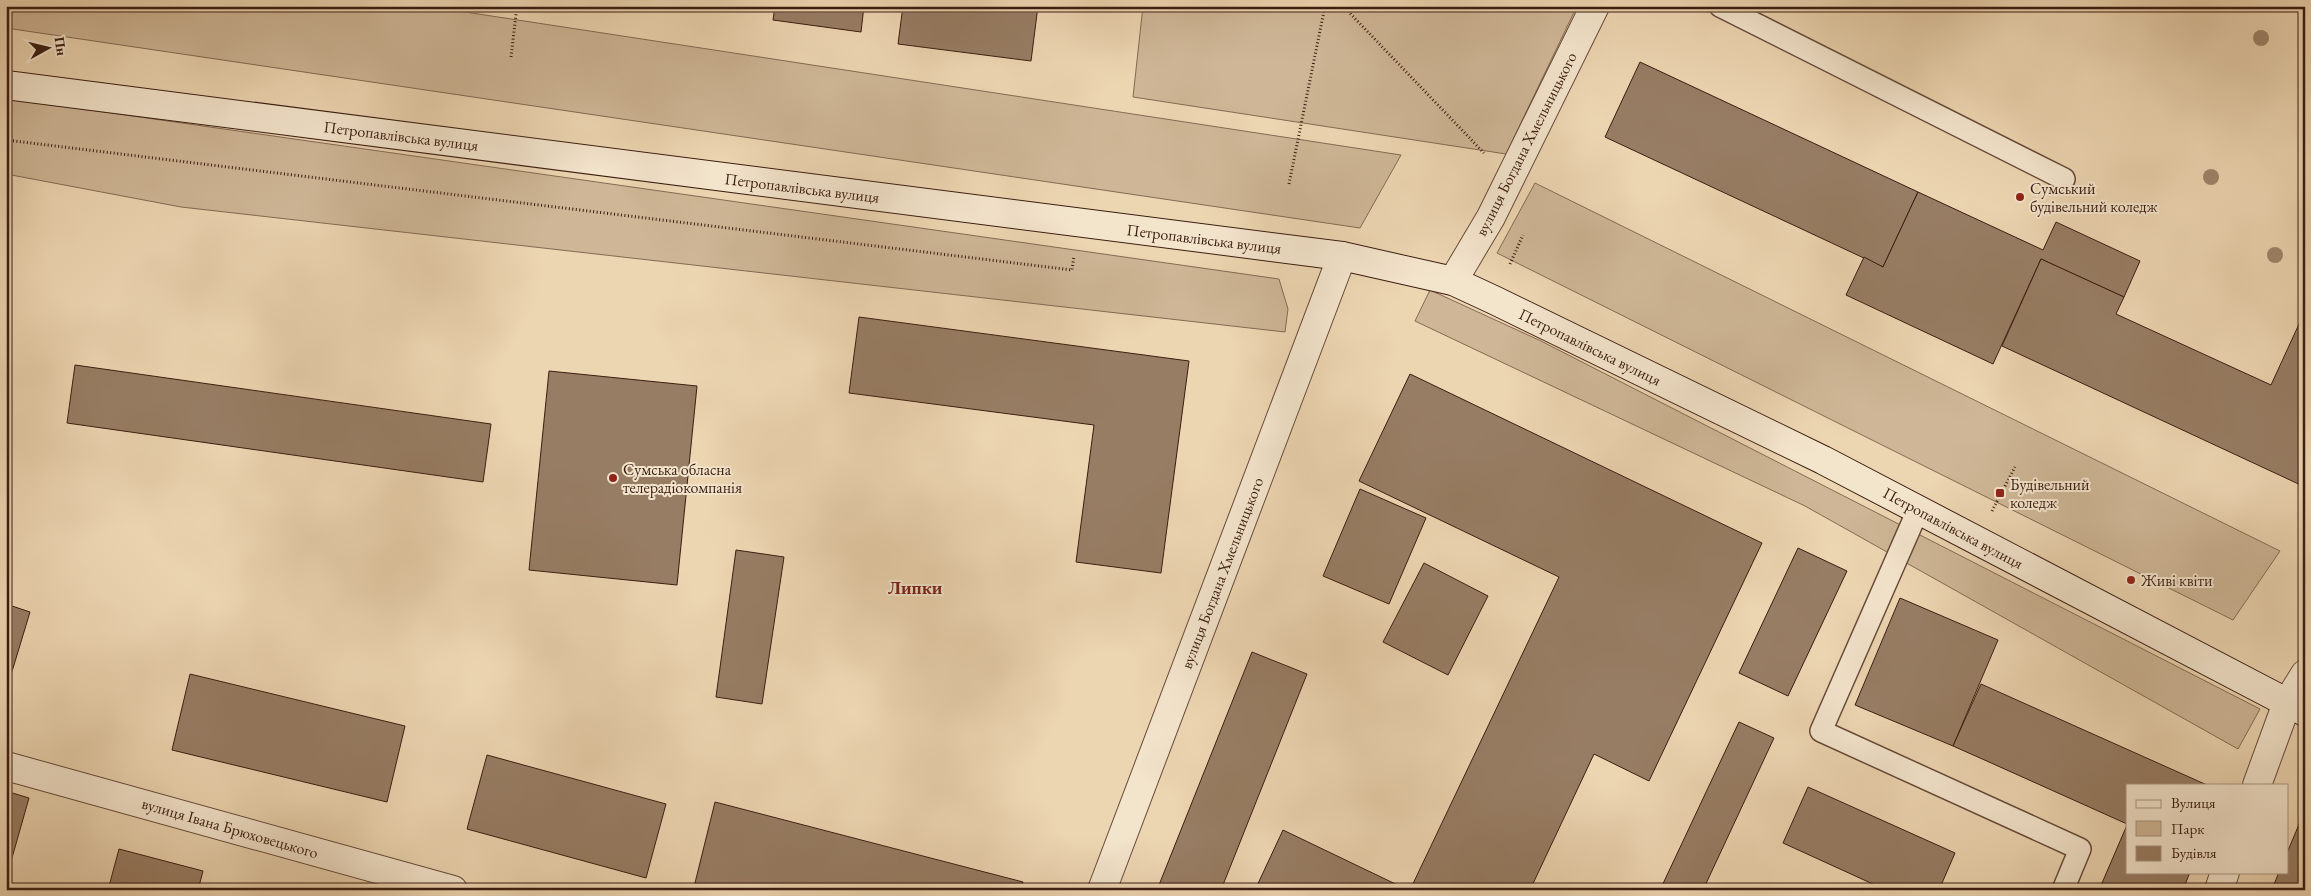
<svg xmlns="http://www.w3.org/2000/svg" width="2311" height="896" font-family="'EB Garamond',serif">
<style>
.green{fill:#ceb696;stroke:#846a54}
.building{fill:#977d64;stroke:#3b1d11}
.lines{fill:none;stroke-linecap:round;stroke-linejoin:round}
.lane-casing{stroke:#674b39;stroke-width:24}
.street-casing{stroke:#674b39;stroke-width:30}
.secondary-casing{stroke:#3b1d11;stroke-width:30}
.path{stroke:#3b1d11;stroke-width:3;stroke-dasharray:1 2.5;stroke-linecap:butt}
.lane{stroke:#f3e4cc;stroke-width:21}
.street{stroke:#f3e4cc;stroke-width:28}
.secondary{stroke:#f3e4cc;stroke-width:28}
.tree{fill:#9f856b}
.poi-dot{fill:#8f2418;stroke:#f3e4cc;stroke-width:2}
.labels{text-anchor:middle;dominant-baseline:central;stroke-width:4;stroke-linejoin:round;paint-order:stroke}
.street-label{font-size:16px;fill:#3b1d11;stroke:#f3e4cc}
.poi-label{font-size:16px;fill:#3b1d11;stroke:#f3e4cc;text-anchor:start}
.neighbourhood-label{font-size:18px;font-weight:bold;fill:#7a1f14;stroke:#f3e4cc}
</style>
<rect width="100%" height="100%" fill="#ecd5b1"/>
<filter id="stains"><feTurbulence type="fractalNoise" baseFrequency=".004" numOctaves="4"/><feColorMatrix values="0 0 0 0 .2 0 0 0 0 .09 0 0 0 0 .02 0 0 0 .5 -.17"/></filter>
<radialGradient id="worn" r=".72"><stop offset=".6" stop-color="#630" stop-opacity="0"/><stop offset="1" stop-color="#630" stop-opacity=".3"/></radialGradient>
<!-- green -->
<g class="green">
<path d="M6 6H426L1401 155 1360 228 6 28Z"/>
<path d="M1143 6H1577L1506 154 1133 97Z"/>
<path d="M6 98 1279 279 1288 309 1285 332 181 207 6 174Z"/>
<path d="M1535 183 2280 551 2233 620 1497 253Z"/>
<path d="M1430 290 1541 341 2260 709 2238 749 1805 506 1415 321Z"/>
</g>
<!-- building -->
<g class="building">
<path d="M775 6H864L861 32 773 20Z"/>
<path d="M903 6H1038L1031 61 898 44Z"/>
<path d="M1640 62 1918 192 1883 267 1605 137Z"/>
<path d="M1918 192 2043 250 2056 222 2140 261 2124 297 2041 259 1993 364 1846 295 1864 257 1883 267Z"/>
<path d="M2041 259 2124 297 2116 314 2271 385 2305 311V487L2002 346Z"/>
<path d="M859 317 1189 361 1161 573 1076 562 1094 425 849 393Z"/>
<path d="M75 365 491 424 483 482 67 423Z"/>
<path d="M549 371 697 386 677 585 529 570Z"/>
<path d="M1410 374 1762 543 1649 781 1594 754 1530 890H1410L1559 577 1359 481Z"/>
<path d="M1360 489 1426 518 1389 604 1323 576Z"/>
<path d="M1798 548 1847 571 1788 696 1739 673Z"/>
<path d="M736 550 784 557 762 704 716 697Z"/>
<path d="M1424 563 1488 596 1448 675 1383 642Z"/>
<path d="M1900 598 1998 640 1953 746 1855 705Z"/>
<path d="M6 604 30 612 7 688H6Z"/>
<path d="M1252 652 1307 674 1221 890H1157Z"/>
<path d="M190 674 405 726 387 802 172 750Z"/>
<path d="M1981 684 2207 785H2127V824L1989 762 1953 746Z"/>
<path d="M1739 722 1774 738 1703 890H1660Z"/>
<path d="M487 755 666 804 646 878 467 829Z"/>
<path d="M1808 787 1955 853 1939 890H1886L1783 843Z"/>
<path d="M6 791 29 798 8 872 6 871Z"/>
<path d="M715 802 1023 882 1021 890H705L694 887Z"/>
<path d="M2305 810V890H2278L2273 887 2279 872H2287V853Z"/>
<path d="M2127 825V872H2190L2183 890H2099Z"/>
<path d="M1283 830 1408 890H1255Z"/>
<path d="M119 849 203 871 198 890H108Z"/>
</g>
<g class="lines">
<defs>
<g id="lane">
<path d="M1720 6 2064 179"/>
<path d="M1918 510 1821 731 2080 849 2063 890"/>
</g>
<g id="street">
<path d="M1453 281 1491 217 1595 6"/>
<path d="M6 766 453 890"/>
<path d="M2257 785 2287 703 2305 674"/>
<path d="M1102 890 1342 256"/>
<path d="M2219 890 2225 872"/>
</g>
<path id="secondary" d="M6 85 1342 256 1453 281 1494 300 1823 460 2305 712"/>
</defs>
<!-- lane casing -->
<use href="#lane" class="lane-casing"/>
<!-- street casing -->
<use href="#street" class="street-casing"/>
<!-- secondary casing -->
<use href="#secondary" class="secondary-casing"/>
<!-- path -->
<g class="path">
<path d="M1343 6 1484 153"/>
<path d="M511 57 517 6"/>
<path d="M6 140 1072 270 1074 256"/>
<path d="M1289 184 1325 6"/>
<path d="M1510 264 1523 235"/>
<path d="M1992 511 2015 467"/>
</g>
<!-- lane -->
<use href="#lane" class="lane"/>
<!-- street -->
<use href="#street" class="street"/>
<!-- secondary -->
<use href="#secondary" class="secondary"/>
</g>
<!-- trees -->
<g class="tree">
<circle cx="2261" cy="38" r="8"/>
<circle cx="2211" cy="177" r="8"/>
<circle cx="2275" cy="255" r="8"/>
</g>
<!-- markers -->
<g class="poi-dot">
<circle cx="2020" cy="197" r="5"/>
<circle cx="613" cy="478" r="5"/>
<rect x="1995" y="488" width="10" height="10" rx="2.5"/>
<circle cx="2131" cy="580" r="5"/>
</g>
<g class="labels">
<!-- street labels -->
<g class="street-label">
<text transform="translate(401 136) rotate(7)">Петропавлівська вулиця</text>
<text transform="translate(1526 144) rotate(-63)">вулиця Богдана Хмельницького</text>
<text transform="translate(802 188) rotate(7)">Петропавлівська вулиця</text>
<text transform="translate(1204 239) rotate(7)">Петропавлівська вулиця</text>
<text transform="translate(1590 347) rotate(26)">Петропавлівська вулиця</text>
<text transform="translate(1953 528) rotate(28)">Петропавлівська вулиця</text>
<text transform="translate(1222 573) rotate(-69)">вулиця Богдана Хмельницького</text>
<text transform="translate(230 828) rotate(16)">вулиця Івана Брюховецького</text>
</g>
<!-- poi labels -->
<g class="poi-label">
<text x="2030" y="188">Сумський<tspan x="2030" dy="18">будівельний коледж</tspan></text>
<text x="623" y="469">Сумська обласна<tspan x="623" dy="18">телерадіокомпанія</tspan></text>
<text x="2010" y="484">Будівельний<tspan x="2010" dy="18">коледж</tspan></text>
<text x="2141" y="580">Живі квіти</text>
</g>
<!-- neighbourhood labels -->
<g class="neighbourhood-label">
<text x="915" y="587">Липки</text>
</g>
</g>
<!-- margin -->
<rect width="2311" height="896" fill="none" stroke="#ecd5b1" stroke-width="25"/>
<rect x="8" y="8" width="2296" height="881" fill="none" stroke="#3b1d11" stroke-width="2.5"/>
<rect x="12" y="12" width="2286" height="871" fill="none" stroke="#3b1d11"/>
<!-- legend -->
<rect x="2126" y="784" width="162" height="90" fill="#f3e4cc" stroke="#a99481"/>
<rect x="2136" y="800" width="25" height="8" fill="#f3e4cc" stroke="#a99481"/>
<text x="2171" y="808" font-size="15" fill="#3b1d11">Вулиця</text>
<rect x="2136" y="821" width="25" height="15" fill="#ceb696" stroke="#a99481"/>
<text x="2171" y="834" font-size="15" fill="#3b1d11">Парк</text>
<rect x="2136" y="846" width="25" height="15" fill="#977d64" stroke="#a99481"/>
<text x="2171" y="858" font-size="15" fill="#3b1d11">Будівля</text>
<!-- north arrow -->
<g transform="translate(48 48) rotate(82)" stroke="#f3e4cc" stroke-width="4" paint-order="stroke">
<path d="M0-4L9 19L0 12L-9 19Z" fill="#3b1d11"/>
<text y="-8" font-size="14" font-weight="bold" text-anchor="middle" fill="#3b1d11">Пн</text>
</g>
<rect width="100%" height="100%" filter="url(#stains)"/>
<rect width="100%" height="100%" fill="url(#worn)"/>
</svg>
